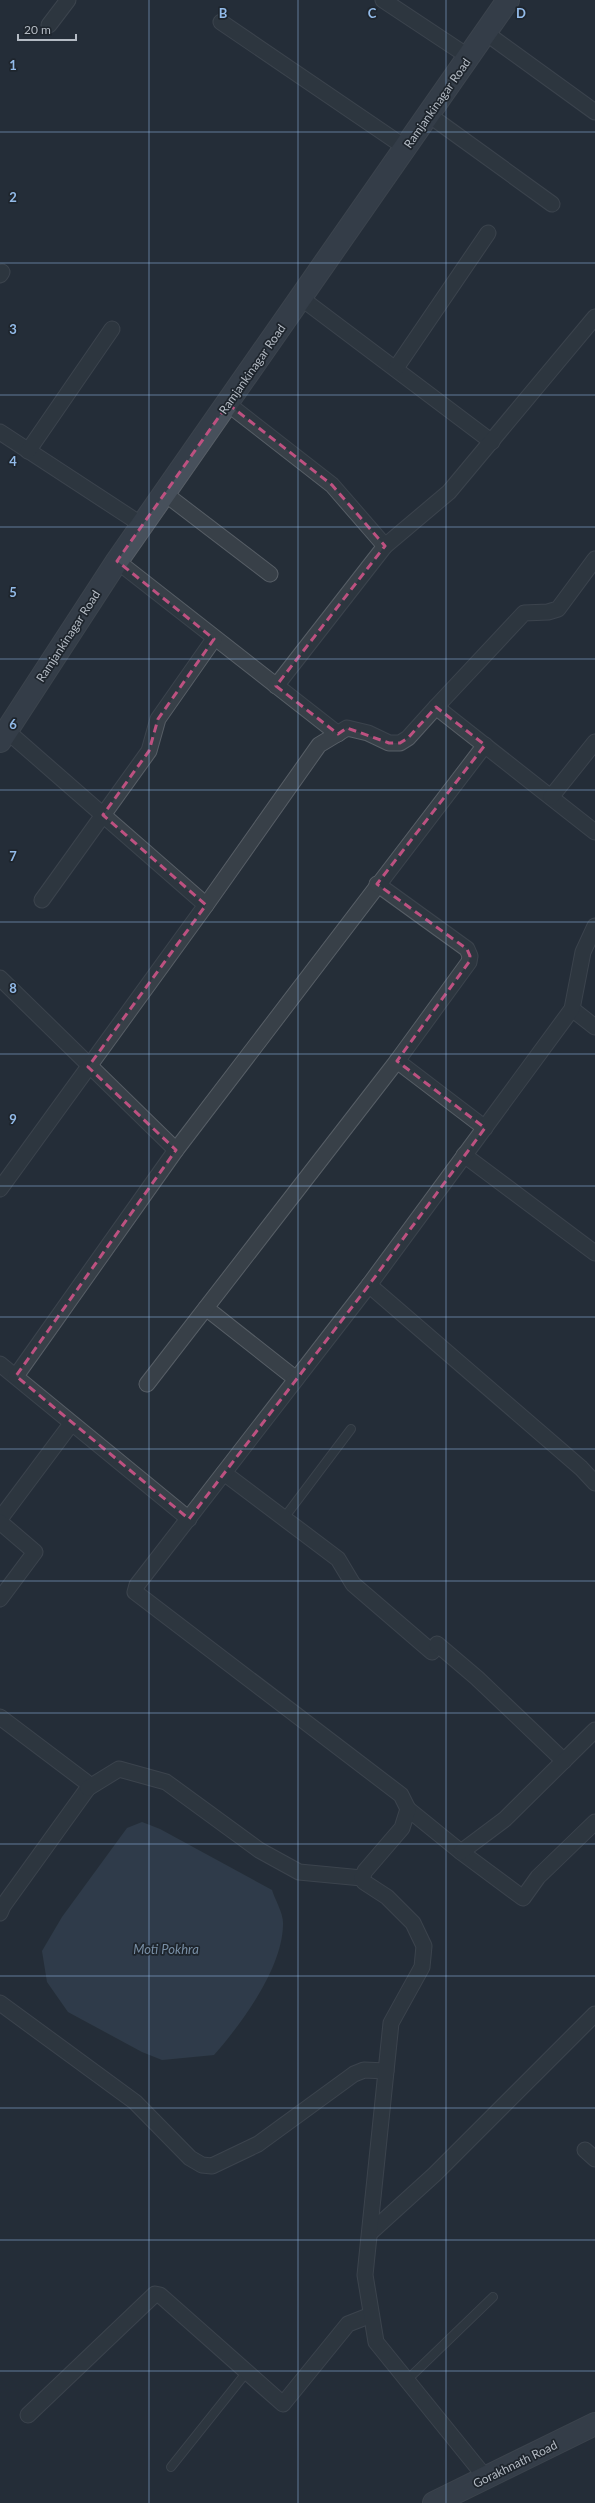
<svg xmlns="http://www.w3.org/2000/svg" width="595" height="2503" font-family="Lato,sans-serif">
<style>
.water{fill:#3d4d5f}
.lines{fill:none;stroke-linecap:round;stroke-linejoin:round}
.lane-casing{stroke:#575e66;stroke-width:10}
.street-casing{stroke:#575e66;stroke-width:17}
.secondary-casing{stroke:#575e66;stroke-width:24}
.lane{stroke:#384048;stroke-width:8}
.street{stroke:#384048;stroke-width:15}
.secondary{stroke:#47505b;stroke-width:22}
.marked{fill:none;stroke:#bd5180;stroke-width:3;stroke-dasharray:8 5;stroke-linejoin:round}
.grid{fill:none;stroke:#93bbe9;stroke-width:1;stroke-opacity:0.55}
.labels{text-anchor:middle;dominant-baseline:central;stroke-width:3.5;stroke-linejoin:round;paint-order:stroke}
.street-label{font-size:12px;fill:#b4bbc4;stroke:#1e252d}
.water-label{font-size:13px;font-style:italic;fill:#788ea4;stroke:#1e252d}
.grid-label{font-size:13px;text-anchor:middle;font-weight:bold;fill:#93bbe9;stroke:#1e252d;stroke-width:3.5;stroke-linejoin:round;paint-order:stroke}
</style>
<rect width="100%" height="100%" fill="#252e38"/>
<!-- water -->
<path class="water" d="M142 1822 160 1829 272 1890C275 1900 284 1914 283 1925 282 1969 242 2023 214 2055L162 2060 142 2052 68 2012 47 1982 42 1951 62 1917 127 1828Z"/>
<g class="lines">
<defs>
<g id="lane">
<path d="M284 1518 351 1429"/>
<path d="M407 2380 493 2297"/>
<path d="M171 2467 246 2373"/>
</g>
<g id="street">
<path d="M383 0 469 57"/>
<path d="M221 22 406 148"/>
<path d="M49 25 68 0"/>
<path d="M486 33 595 112"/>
<path d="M429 115 552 204"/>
<path d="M0 275 2 272"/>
<path d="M301 298 492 442"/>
<path d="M396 368 488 233"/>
<path d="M228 404 332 485 385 546"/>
<path d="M0 432 142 525"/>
<path d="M28 451 112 329"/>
<path d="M164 493 270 574"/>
<path d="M595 559 558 609 548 612 524 613 436 707 595 832"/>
<path d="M117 561 338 734"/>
<path d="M276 686 385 546 449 492 595 317"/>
<path d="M7 731 206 905"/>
<path d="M551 797 595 742"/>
<path d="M42 900 149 751 158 719 214 639"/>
<path d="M0 978 176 1150"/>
<path d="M572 1009 595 1027"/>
<path d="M397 1061 485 1128"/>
<path d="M464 1155 595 1253"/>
<path d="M0 1189 206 905 319 745 347 728 368 733 389 743H400L408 738 436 707"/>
<path d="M369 1285 581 1468 595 1483"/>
<path d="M206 1308 296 1379"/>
<path d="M0 1364 189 1519"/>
<path d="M16 1376 176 1150 485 745"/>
<path d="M147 1384 397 1061 469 962 470 956 467 949 377 884"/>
<path d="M224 1473 338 1559 353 1584 432 1652"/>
<path d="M0 1519 71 1424"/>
<path d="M0 1522 35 1552 0 1599"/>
<path d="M437 1644 477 1678 564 1761"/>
<path d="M0 1717 86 1782 88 1788 3 1906 0 1913"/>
<path d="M88 1788 119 1769 166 1782 259 1850 299 1872 362 1878"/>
<path d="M408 1809 461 1852 523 1898 538 1877 595 1822"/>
<path d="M461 1852 505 1819 595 1730"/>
<path d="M0 2003 135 2102 190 2158 202 2165 212 2166 258 2144 354 2074 364 2070 386 2071"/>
<path d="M585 2150 595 2159"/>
<path d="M370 2233 435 2174 595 2014"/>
<path d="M28 2415 155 2294 160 2295 283 2404 348 2324 371 2315"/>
<path d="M486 2478 376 2342 365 2275 391 2023 422 1967 424 1946 413 1923 387 1897 364 1882 362 1878 365 1871 402 1828 408 1809 401 1795 135 1592 137 1585 369 1285 572 1009 583 952 595 926"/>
</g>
<g id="secondary">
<path d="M0 741 117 561 508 0"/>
<path d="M434 2503 595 2424"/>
</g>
</defs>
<!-- lane casing -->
<use href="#lane" class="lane-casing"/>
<!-- street casing -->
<use href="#street" class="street-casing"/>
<!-- secondary casing -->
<use href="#secondary" class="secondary-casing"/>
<!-- lane -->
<use href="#lane" class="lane"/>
<!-- street -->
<use href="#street" class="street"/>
<!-- secondary -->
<use href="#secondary" class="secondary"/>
</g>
<!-- marked area -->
<path d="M0 0H595V2503H0ZM228 404 332 485 385 546 276 686 338 734 347 728 389 743H400L408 738 436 707 485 745 377 884 467 949 470 956 469 962 397 1061 485 1128 369 1285 189 1519 16 1376 176 1150 88 1067 206 905 103 815 149 751 158 719 214 639 117 561Z" fill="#252e38" fill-opacity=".55" fill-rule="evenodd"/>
<path class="marked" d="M228 404 332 485 385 546 276 686 338 734 347 728 389 743H400L408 738 436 707 485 745 377 884 467 949 470 956 469 962 397 1061 485 1128 369 1285 189 1519 16 1376 176 1150 88 1067 206 905 103 815 149 751 158 719 214 639 117 561Z"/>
<!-- grid -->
<path class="grid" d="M149 0V2503M298 0V2503M446 0V2503M0 132H595M0 263H595M0 395H595M0 527H595M0 659H595M0 790H595M0 922H595M0 1054H595M0 1186H595M0 1317H595M0 1449H595M0 1581H595M0 1713H595M0 1844H595M0 1976H595M0 2108H595M0 2240H595M0 2371H595"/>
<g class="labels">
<!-- street labels -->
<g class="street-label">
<text transform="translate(437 103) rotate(-55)">Ramjankinagar Road</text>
<text transform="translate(252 369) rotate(-55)">Ramjankinagar Road</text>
<text transform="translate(68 636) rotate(-57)">Ramjankinagar Road</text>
<text transform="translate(515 2464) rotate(-26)">Gorakhnath Road</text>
</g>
<!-- water labels -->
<g class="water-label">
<text x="166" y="1949">Moti Pokhra</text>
</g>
</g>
<g class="grid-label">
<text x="223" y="18">B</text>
<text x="372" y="18">C</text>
<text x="521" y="18">D</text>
<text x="13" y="70">1</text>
<text x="13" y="202">2</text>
<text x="13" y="334">3</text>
<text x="13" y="466">4</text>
<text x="13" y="597">5</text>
<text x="13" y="729">6</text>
<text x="13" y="861">7</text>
<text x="13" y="993">8</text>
<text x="13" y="1124">9</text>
</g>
<!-- scale -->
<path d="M18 34v6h58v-6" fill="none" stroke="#b4bbc4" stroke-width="2"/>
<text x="24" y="34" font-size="12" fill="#b4bbc4" stroke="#1e252d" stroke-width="3" paint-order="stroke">20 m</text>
</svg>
